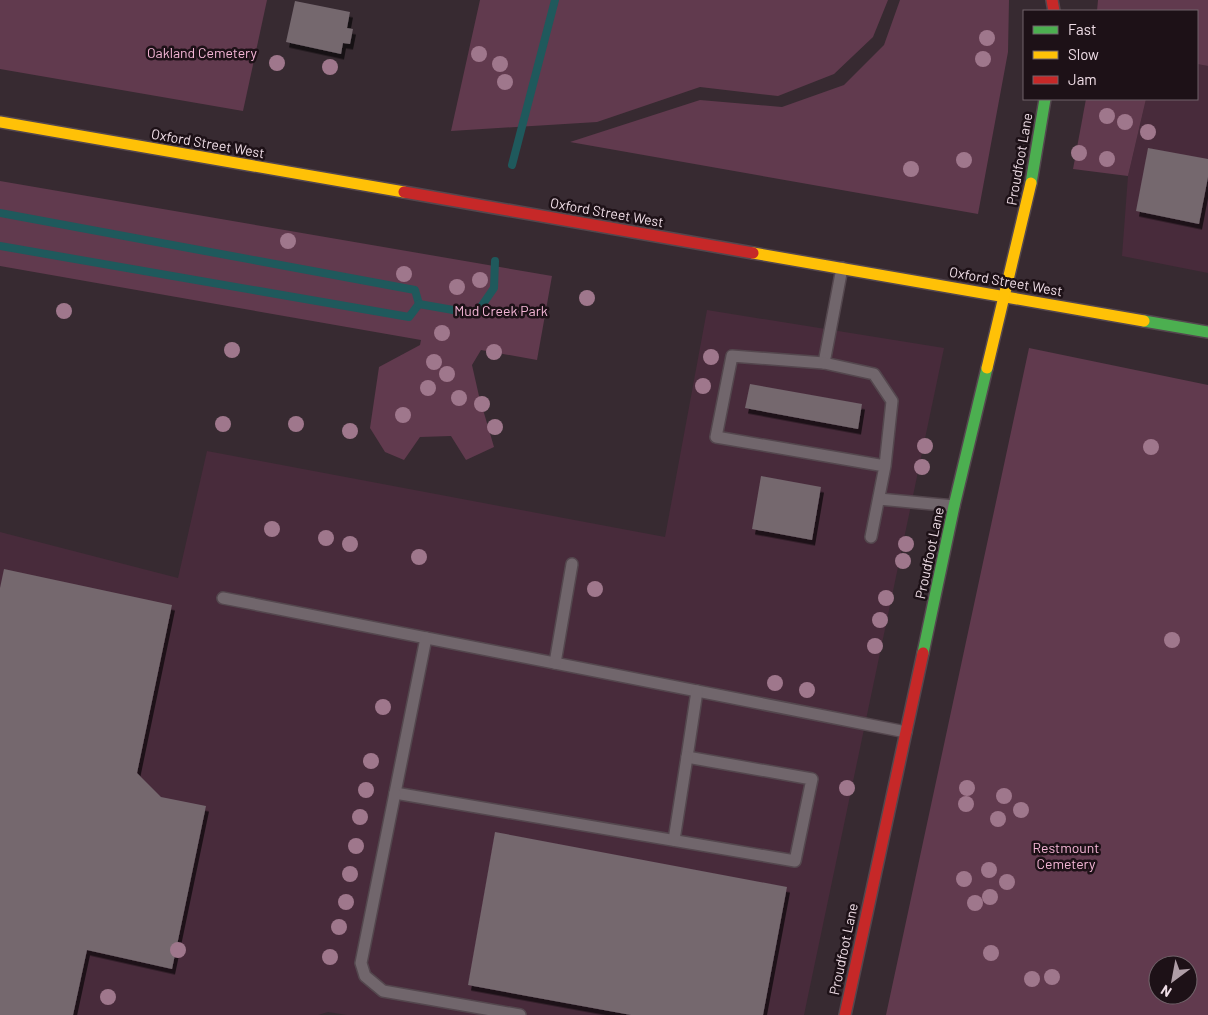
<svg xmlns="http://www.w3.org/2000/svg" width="1208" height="1015" font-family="Barlow,sans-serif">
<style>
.built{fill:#482b3b}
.green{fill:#613a4e;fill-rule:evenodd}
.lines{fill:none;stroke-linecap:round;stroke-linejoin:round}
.stream{stroke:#1f595c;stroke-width:8}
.building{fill:#74676e;filter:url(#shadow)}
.lane-casing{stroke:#54474e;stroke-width:14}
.fast-casing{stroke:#54474e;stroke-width:14}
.slow-casing{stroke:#54474e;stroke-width:14}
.jam-casing{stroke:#54474e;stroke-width:14}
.lane{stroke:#71666c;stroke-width:11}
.fast{stroke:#4caf50;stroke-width:11}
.slow{stroke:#ffc107;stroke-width:11}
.jam{stroke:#c62828;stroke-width:11}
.tree{fill:#9f778c}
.labels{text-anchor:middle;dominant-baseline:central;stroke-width:5;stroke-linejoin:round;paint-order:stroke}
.park-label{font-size:14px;fill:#f4b6d6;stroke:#1d1117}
.street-label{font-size:14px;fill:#efdde6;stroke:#1d1117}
</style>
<defs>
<filter id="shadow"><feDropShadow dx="3" dy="5.5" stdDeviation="0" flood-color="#0009"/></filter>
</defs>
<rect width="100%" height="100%" fill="#372a31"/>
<!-- built -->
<g class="built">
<path d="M1197 64 1208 66V273L1122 256 1128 176 1146 99H1197Z"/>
<path d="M707 310 944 348 804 1015H347L328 1012 318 1015H0V532L178 578 207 451 665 537Z"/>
</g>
<!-- green -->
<g class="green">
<path d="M0 0H267L243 111 0 69Z"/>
<path d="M480 0H888L873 37 834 74 778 96 700 87 597 122 451 131Z"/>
<path d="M900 0H1009L1008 52 978 214 570 142 700 100 782 107 844 85 884 45Z"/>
<path d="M1098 0H1208V66L1197 64V11H1097Z"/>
<path d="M1086 99H1146L1128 176 1073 169Z"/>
<path d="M0 181 552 276 537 360 481 350 472 365 479 396 494 447 466 460 451 436 420 437 404 460 385 452 370 428 379 367 420 345 421 340 0 266Z"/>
<path d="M1029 348 1208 385V1015H886ZM1158 965H1188V995H1158Z"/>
</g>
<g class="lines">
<!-- stream -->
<g class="stream">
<path d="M512 165 555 0"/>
<path d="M0 213 415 290 419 304"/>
<path d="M0 246 409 317 419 304"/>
<path d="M419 304 476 314 494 288 495 261"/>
</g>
</g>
<!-- building -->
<g class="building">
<path d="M295 1 350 12 347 28 353 29 350 44 343 43 341 54 286 42Z"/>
<path d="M1148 148 1208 159V177L1199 224 1136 211Z"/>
<path d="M750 384 862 404 858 429 745 408Z"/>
<path d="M761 476 821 487 812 540 752 529Z"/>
<path d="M4 569 172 605 137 773 161 797 206 806 172 969 87 950 73 1015H0V588Z"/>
<path d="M495 832 787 887 763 1015H631L468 985Z"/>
</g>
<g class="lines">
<defs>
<g id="lane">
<path d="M824 363 842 268"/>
<path d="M879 499 954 506"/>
<path d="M871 537 885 466 892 401 874 374 824 363 732 356 716 437 885 466"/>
<path d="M223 598 906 732"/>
<path d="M426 638 395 793 795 861 812 779 687 757 697 691"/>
<path d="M555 663 572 564"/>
<path d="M395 793 361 963 365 976 383 991 520 1015"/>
<path d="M674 840 687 757"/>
</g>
<g id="fast">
<path d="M1031 183 1045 99"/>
<path d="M1144 321 1208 332"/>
<path d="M923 653 954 506 987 368"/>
</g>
<g id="slow">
<path d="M0 122 404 192"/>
<path d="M753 253 1144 321"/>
<path d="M987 368 1031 183"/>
</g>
<g id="jam">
<path d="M1052 0 1054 11"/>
<path d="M404 192 753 253"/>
<path d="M845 1015 923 653"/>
</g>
</defs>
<!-- lane casing -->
<use href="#lane" class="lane-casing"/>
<!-- fast casing -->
<use href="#fast" class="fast-casing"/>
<!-- slow casing -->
<use href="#slow" class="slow-casing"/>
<!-- jam casing -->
<use href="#jam" class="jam-casing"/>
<!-- lane -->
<use href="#lane" class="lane"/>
<!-- fast -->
<use href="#fast" class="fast"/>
<!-- slow -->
<use href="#slow" class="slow"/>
<!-- jam -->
<use href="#jam" class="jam"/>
</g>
<!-- trees -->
<g class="tree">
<circle cx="987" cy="38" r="8"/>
<circle cx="479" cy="54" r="8"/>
<circle cx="983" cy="59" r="8"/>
<circle cx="277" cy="63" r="8"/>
<circle cx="500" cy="64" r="8"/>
<circle cx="330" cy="67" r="8"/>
<circle cx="505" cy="82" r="8"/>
<circle cx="1107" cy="116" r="8"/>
<circle cx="1125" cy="122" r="8"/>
<circle cx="1148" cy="132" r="8"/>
<circle cx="1079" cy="153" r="8"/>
<circle cx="1107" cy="159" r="8"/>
<circle cx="964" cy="160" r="8"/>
<circle cx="911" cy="169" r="8"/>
<circle cx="288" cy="241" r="8"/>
<circle cx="404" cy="274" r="8"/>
<circle cx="480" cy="280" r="8"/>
<circle cx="457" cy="287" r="8"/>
<circle cx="587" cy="298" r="8"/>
<circle cx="64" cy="311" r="8"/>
<circle cx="442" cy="333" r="8"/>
<circle cx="232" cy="350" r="8"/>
<circle cx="494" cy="352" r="8"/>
<circle cx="711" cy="357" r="8"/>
<circle cx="434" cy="362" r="8"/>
<circle cx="447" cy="374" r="8"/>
<circle cx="703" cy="386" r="8"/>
<circle cx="428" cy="388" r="8"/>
<circle cx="459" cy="398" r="8"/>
<circle cx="482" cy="404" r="8"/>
<circle cx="403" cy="415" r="8"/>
<circle cx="223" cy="424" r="8"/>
<circle cx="296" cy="424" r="8"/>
<circle cx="495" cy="427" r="8"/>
<circle cx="350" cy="431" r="8"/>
<circle cx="925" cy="446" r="8"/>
<circle cx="1151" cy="447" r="8"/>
<circle cx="922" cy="467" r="8"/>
<circle cx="272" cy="529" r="8"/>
<circle cx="326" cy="538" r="8"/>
<circle cx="350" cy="544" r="8"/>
<circle cx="906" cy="544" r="8"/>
<circle cx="419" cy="557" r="8"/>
<circle cx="903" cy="561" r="8"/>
<circle cx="595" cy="589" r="8"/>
<circle cx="886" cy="598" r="8"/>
<circle cx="880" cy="620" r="8"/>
<circle cx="1172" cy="640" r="8"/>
<circle cx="875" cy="646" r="8"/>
<circle cx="775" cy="683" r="8"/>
<circle cx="807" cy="690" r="8"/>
<circle cx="383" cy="707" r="8"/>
<circle cx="371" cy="761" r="8"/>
<circle cx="847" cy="788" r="8"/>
<circle cx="967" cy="788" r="8"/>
<circle cx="366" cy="790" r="8"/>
<circle cx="1004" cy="796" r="8"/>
<circle cx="966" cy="804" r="8"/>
<circle cx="1021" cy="810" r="8"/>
<circle cx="360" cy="817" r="8"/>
<circle cx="998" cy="819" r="8"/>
<circle cx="356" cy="846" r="8"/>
<circle cx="989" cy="870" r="8"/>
<circle cx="350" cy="874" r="8"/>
<circle cx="964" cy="879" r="8"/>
<circle cx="1007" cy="882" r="8"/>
<circle cx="990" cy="897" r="8"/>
<circle cx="346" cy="902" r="8"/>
<circle cx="975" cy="903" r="8"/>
<circle cx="339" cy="927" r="8"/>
<circle cx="178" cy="950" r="8"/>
<circle cx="991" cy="953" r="8"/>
<circle cx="330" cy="957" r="8"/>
<circle cx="1052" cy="977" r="8"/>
<circle cx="1032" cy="979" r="8"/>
<circle cx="108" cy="997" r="8"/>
</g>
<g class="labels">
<!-- park labels -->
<g class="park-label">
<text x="202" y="52">Oakland Cemetery</text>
<text x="501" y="310">Mud Creek Park</text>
<text x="1066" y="847">Restmount<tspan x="1066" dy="16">Cemetery</tspan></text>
</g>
<!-- street labels -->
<g class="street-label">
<text transform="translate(208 143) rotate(10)">Oxford Street West</text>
<text transform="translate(1019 159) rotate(-80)">Proudfoot Lane</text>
<text transform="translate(607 212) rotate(10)">Oxford Street West</text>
<text transform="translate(1006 281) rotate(10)">Oxford Street West</text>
<text transform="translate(929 553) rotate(-78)">Proudfoot Lane</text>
<text transform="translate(843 949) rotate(-78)">Proudfoot Lane</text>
</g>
</g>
<!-- legend -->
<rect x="1023" y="10" width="175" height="90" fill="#1d1117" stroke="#71636a"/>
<rect x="1033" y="26" width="25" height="8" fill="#4caf50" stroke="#71636a"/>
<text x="1068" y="35" font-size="15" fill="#efdde6">Fast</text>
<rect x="1033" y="51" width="25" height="8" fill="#ffc107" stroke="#71636a"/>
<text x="1068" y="60" font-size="15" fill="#efdde6">Slow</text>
<rect x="1033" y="76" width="25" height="8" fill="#c62828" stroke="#71636a"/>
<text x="1068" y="85" font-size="15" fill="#efdde6">Jam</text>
<!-- north arrow -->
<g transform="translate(1173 980) rotate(212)"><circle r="24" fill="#1d1117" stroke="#71636a"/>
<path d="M0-4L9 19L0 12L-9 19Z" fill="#af9ea7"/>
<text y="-8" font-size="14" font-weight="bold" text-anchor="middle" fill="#efdde6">N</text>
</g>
</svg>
